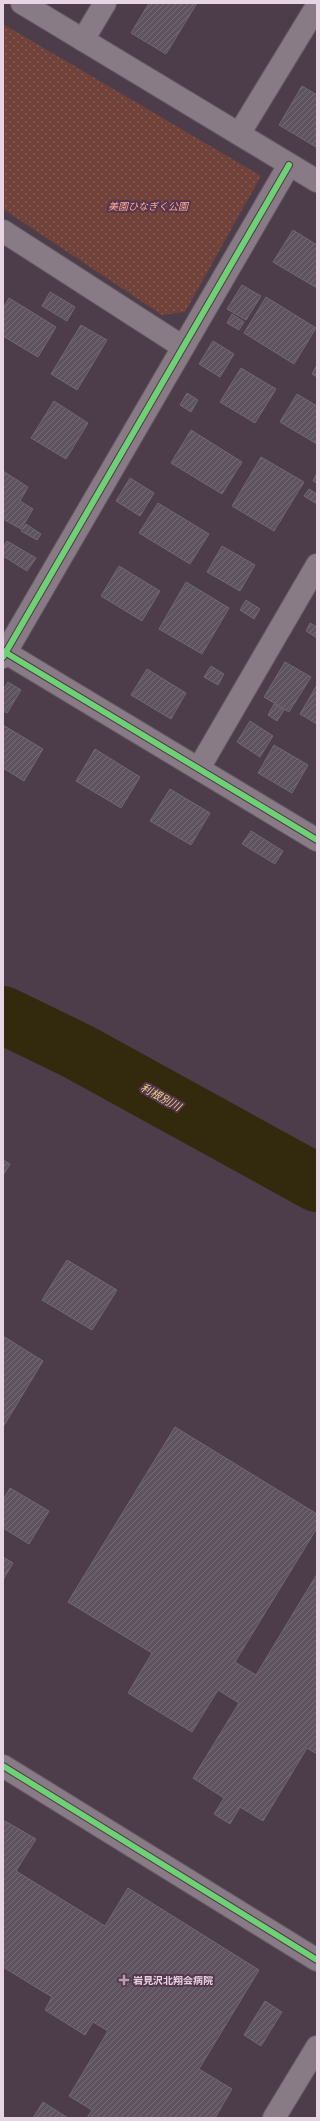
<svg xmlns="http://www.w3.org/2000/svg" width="320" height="2121" font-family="Lora,'Noto Sans JP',serif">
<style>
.park{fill:url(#park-dots)}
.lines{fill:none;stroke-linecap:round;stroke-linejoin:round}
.river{stroke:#332a0e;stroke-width:58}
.building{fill:url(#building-hatch);stroke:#716672}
.minor-casing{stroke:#695b67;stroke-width:24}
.minor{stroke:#887b85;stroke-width:22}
.cycleway-casing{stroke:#54364e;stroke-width:8}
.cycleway{stroke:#6cd273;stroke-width:6}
.poi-dot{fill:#b2a0ad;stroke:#54364e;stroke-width:1.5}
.labels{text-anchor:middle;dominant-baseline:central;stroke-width:4;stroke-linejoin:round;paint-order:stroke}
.park-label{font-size:10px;font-style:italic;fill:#fea690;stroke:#54364e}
.poi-label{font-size:10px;font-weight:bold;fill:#e8d5e3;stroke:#54364e;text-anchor:start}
.water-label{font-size:11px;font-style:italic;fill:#ead27b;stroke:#54364e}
</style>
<defs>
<pattern id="park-dots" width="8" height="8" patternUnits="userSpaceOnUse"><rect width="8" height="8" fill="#704239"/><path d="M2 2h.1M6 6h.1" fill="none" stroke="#845c56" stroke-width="1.8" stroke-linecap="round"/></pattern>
<pattern id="building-hatch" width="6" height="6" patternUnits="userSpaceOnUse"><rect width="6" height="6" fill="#5f535f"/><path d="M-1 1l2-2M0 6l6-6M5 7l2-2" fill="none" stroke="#766b76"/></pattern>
</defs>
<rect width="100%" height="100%" fill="#4d3d4a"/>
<!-- park -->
<path class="park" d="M3 24 261 176 185 312 162 315 3 209Z"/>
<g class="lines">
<!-- river -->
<path class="river" d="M3 1015 79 1052 317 1183"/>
</g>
<!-- building -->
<g class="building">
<path d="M149 3H197L166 54 131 33Z"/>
<path d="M302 86 317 95 316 147 279 125Z"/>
<path d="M293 230 317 245V288L273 262Z"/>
<path d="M242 285 261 296 246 320 227 309Z"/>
<path d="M50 292 75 307 67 321 42 306Z"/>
<path d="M266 297 316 328 294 364 244 333Z"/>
<path d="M9 298 56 327 38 357 3 336V309Z"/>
<path d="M232 314 244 322 239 330 227 323Z"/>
<path d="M81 325 107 340 77 390 51 374Z"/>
<path d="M213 341 234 354 220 377 199 364Z"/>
<path d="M317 365V377L312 374Z"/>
<path d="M241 368 276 389 255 423 220 402Z"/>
<path d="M187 393 198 400 191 412 180 405Z"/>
<path d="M297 394 317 406V444L280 422Z"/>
<path d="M54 401 88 423 66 459 31 438Z"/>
<path d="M191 430 242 462 222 494 171 463Z"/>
<path d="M261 457 304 482 274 531 232 506Z"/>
<path d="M3 471 28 487 20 501 33 509 21 529 3 519Z"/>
<path d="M317 473V483L313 481Z"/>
<path d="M130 478 154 493 140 516 116 501Z"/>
<path d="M309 489 317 494V504L304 496Z"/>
<path d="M158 503 209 534 190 564 139 533Z"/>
<path d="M26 524 41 534 37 540 21 531Z"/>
<path d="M7 541 36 558 27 571 3 556V547Z"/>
<path d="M222 546 255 565 240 591 207 572Z"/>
<path d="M119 566 160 591 142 621 101 596Z"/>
<path d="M186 582 229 608 202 654 159 629Z"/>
<path d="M246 600 260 609 254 619 240 610Z"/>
<path d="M310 623 317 627V638L306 631Z"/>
<path d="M285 662 311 677 289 712 264 697Z"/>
<path d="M211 666 224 674 218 685 204 677Z"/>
<path d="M147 669 186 693 171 719 131 695Z"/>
<path d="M8 682 21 690 7 713 3 711V690Z"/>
<path d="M317 685V724L300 714Z"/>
<path d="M274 704 284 710 277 721 268 715Z"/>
<path d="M250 721 273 736 260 757 237 742Z"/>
<path d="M3 725 43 749 24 781 3 768Z"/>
<path d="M274 745 308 765 292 793 258 773Z"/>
<path d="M95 749 140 777 121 808 76 781Z"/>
<path d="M170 789 210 813 191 845 150 821Z"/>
<path d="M251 831 283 851 275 864 242 844Z"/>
<path d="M3 1160 10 1164 3 1175Z"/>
<path d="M67 1260 117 1290 92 1330 42 1300Z"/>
<path d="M3 1336 43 1361 3 1427Z"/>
<path d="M175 1427 317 1514V1528L235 1662 256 1675 317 1574V1754L307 1748 263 1821 240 1807 230 1824 214 1814 224 1798 193 1778 239 1703 218 1690 192 1732 128 1693 152 1653 68 1602Z"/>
<path d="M10 1488 49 1511 29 1544 3 1528V1500Z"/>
<path d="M3 1557 13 1563 3 1580Z"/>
<path d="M5 1821 36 1839 16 1871 105 1926 128 1888 259 1970 199 2069 232 2089 215 2118H87L92 2110 69 2096 108 2031 93 2022 85 2035 45 2010 52 1997 3 1967V1824Z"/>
<path d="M265 2001 282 2012 261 2046 244 2035Z"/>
<path d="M43 2102 68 2118H33Z"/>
</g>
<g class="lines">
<defs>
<g id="minor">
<path d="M22 3 317 181"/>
<path d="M83 40 105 3"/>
<path d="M239 134 317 6"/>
<path d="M3 231 183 347"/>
<path d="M3 651 317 840"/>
<path d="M3 657 289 165"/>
<path d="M199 768 317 565"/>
<path d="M3 1766 317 1960"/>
<path d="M274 2118 317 2047"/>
</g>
</defs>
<!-- minor casing -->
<use href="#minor" class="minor-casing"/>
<!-- minor -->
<use href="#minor" class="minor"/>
<defs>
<g id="cycleway">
<path d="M3 651 317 840"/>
<path d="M3 657 289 165"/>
<path d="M3 1766 317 1960"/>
</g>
</defs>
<!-- cycleway casing -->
<use href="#cycleway" class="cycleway-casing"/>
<!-- cycleway -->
<use href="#cycleway" class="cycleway"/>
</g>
<!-- markers -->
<path class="poi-dot" d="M122 1974h4v4h4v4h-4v4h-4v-4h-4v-4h4z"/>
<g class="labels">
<!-- park labels -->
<g class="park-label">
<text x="148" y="206">美園ひなぎく公園</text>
</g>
<!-- poi labels -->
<g class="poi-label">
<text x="133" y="1980">岩見沢北翔会病院</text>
</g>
<!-- water labels -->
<g class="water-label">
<text transform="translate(161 1097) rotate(29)">利根別川</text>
</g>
</g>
<!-- border -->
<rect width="320" height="2121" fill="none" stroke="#e8d5e3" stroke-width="8"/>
</svg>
